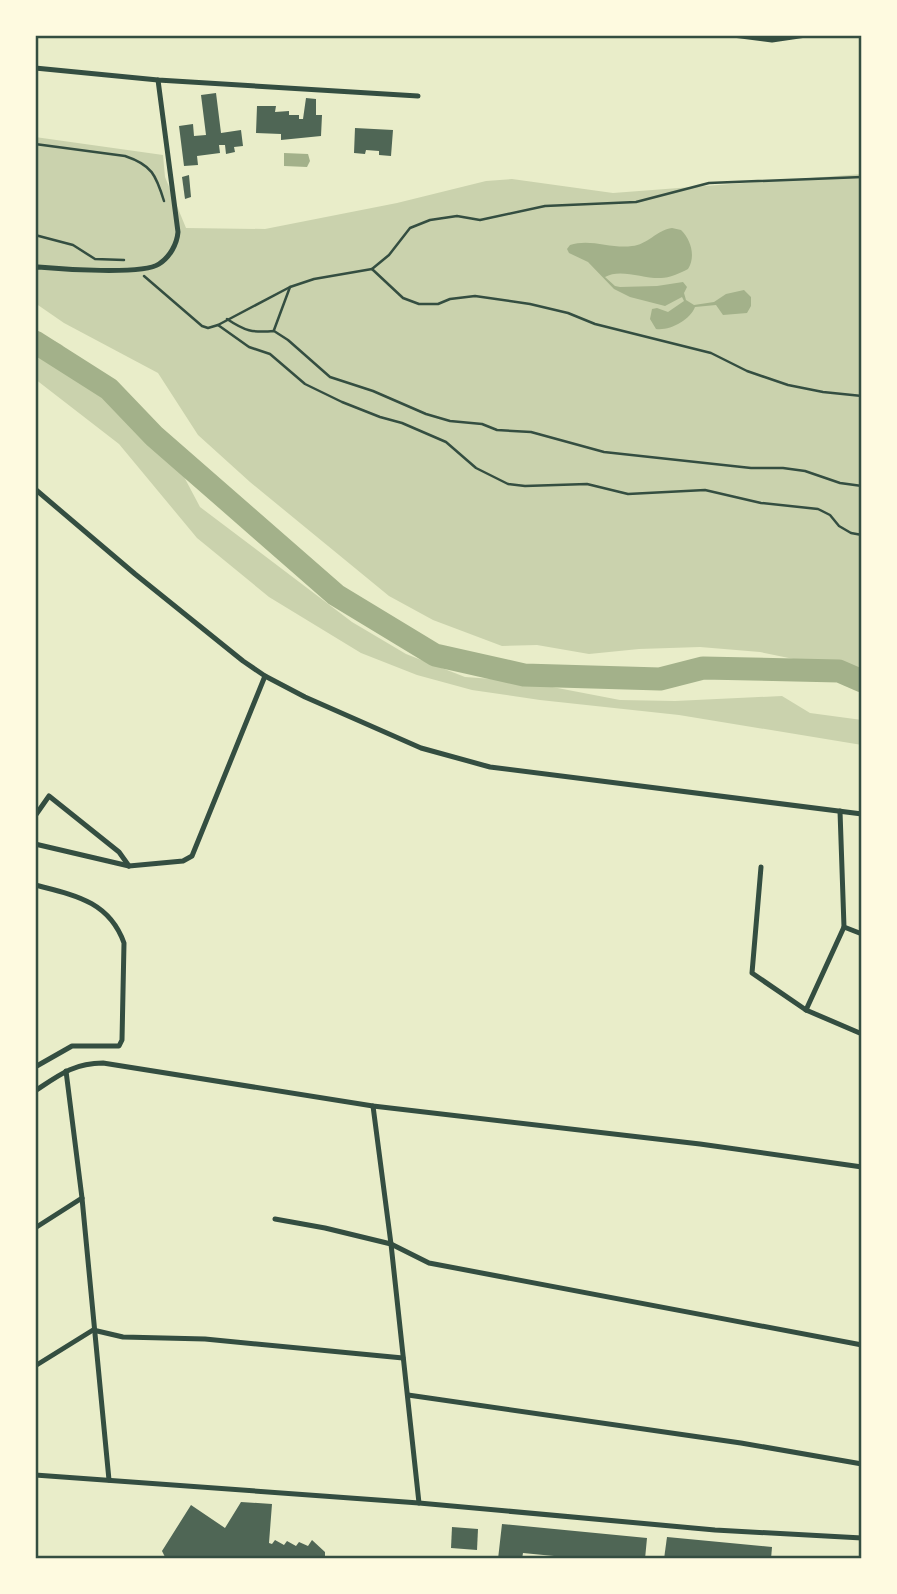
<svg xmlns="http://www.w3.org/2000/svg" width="897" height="1594" font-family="'Nunito Sans',sans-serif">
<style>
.green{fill:#cad2ad}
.water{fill:#a3b18a}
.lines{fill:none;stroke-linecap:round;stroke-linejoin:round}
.river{stroke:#a3b18a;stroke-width:23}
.building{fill:#4f6655}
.path{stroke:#344e41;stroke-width:2.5}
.minor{stroke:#344e41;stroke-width:5}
.neatline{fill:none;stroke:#344e41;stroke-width:2.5}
</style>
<rect width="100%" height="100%" fill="#e9edc9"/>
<!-- green -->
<g class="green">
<path d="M35 137 163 155 165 177 186 228 265 229 397 203 486 181 512 179 613 193 862 174V673L760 652 700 647 639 649 589 654 537 645 502 646 433 620 389 596 250 482 198 435 158 373 64 323 35 303Z"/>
<path d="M35 331 62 345 94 389 141 419 164 439 200 507 352 622 406 654 465 677 521 681 620 700 675 701 782 696 810 713 862 720V745L679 715 540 700 472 690 417 675 361 653 269 597 197 538 119 444 35 379Z"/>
</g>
<!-- water -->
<g class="water">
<path d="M284 153 308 154 310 161 307 167 284 166Z"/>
<path d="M672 228 681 230C691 240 696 256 688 269 681 273 669 278 661 278 644 279 620 268 605 277L615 286 620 287 657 286 683 282 687 287 684 293 686 300 694 305 714 302 726 294 744 290 751 297V306L747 313 723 315 716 305 695 307C690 320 670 331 656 329L650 319 652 309 657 308 668 312 684 301 682 297 665 306 630 297 614 289 588 262 569 253 567 249 570 245C590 238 611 249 632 246 647 245 657 230 672 228Z"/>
</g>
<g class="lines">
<!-- river -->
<path class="river" d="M35 342 109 389 154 436 336 595 435 655 524 675 660 679 703 668 839 671 862 681"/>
</g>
<!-- building -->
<g class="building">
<path d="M216 93 221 133 241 130 243 146 234 147 235 152 226 154 225 145H219L220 153 197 156 198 165 184 166 179 126 193 124 194 136 206 135 201 95Z"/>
<path d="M306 98 316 99V115H322L321 136 281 140V134L256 133 257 106H276L275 112 289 111V115H299V119H303Z"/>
<path d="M355 128 393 130 391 156 379 155V151L366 150 365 154 354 153Z"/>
<path d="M189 175 191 197 185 199 182 177Z"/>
<path d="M241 1502 272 1504 269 1543 272 1544 275 1540 284 1545 287 1541 296 1546 299 1542 308 1546 312 1540 325 1552V1559H166L162 1551 191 1505 225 1528Z"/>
<path d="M502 1524 647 1538 645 1559H585L523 1553 522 1559H498Z"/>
<path d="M452 1527 478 1529 477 1550 451 1548Z"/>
<path d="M667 1537 772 1547 771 1559H664Z"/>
</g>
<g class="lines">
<!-- path -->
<g class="path">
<path d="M35 144 125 156C152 165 156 175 164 201"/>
<path d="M35 235 73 245 95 259 124 260"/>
<path d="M372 269 389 255 410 228 430 220 457 216 480 220 545 206 636 202 709 183 862 177"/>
<path d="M144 276 202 326 208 328 218 325 290 287 314 279 372 269 403 298 419 304H438L450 299 475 296 530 304 568 313 595 324 711 353 747 371 788 385 823 392 862 396"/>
<path d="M227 319C245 331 252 333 274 331L288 340 330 377 373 391 426 414 450 421 482 424 497 430 531 432 604 452 751 468H783L805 471 840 483 862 486"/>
<path d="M218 325 249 347 270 354 305 384 342 402 380 417 402 423 446 442 476 468 508 484 525 486 587 484 628 494 705 490 761 503 818 509 830 515 839 526 851 533 862 535"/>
<path d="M274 330 290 287"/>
</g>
<!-- minor -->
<g class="minor">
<path d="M733 35 772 40 806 35"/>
<path d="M35 68 158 80 418 96"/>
<path d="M35 269 38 267C60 269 143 275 159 264 170 257 177 244 178 232L158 80"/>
<path d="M35 489 135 574 243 661 265 676 305 697 421 748 490 767 862 814"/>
<path d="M840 811 844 927 862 934"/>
<path d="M35 816 49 796 119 852 129 866"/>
<path d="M35 844 129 866 183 861 192 856 265 676"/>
<path d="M761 867 752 973 806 1010 844 927"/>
<path d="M35 885C74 895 109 901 124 943L122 1040 119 1046H72L35 1067"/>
<path d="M806 1010 862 1034"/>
<path d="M66 1071 82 1198 109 1480"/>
<path d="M35 1091C59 1075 74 1063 103 1063L373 1106 700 1144 862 1167"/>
<path d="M373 1106 391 1244 419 1503"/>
<path d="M275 1219 325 1228 391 1244 429 1263 862 1345"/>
<path d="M35 1228 82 1198"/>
<path d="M35 1366 93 1330 123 1337 205 1339 403 1358"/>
<path d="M408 1395 741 1443 862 1464"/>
<path d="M35 1475 419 1503 715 1530 862 1538"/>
</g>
</g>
<!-- border -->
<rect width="897" height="1594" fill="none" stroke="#fefae0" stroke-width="74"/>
<rect x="37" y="37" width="823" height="1520" class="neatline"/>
</svg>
